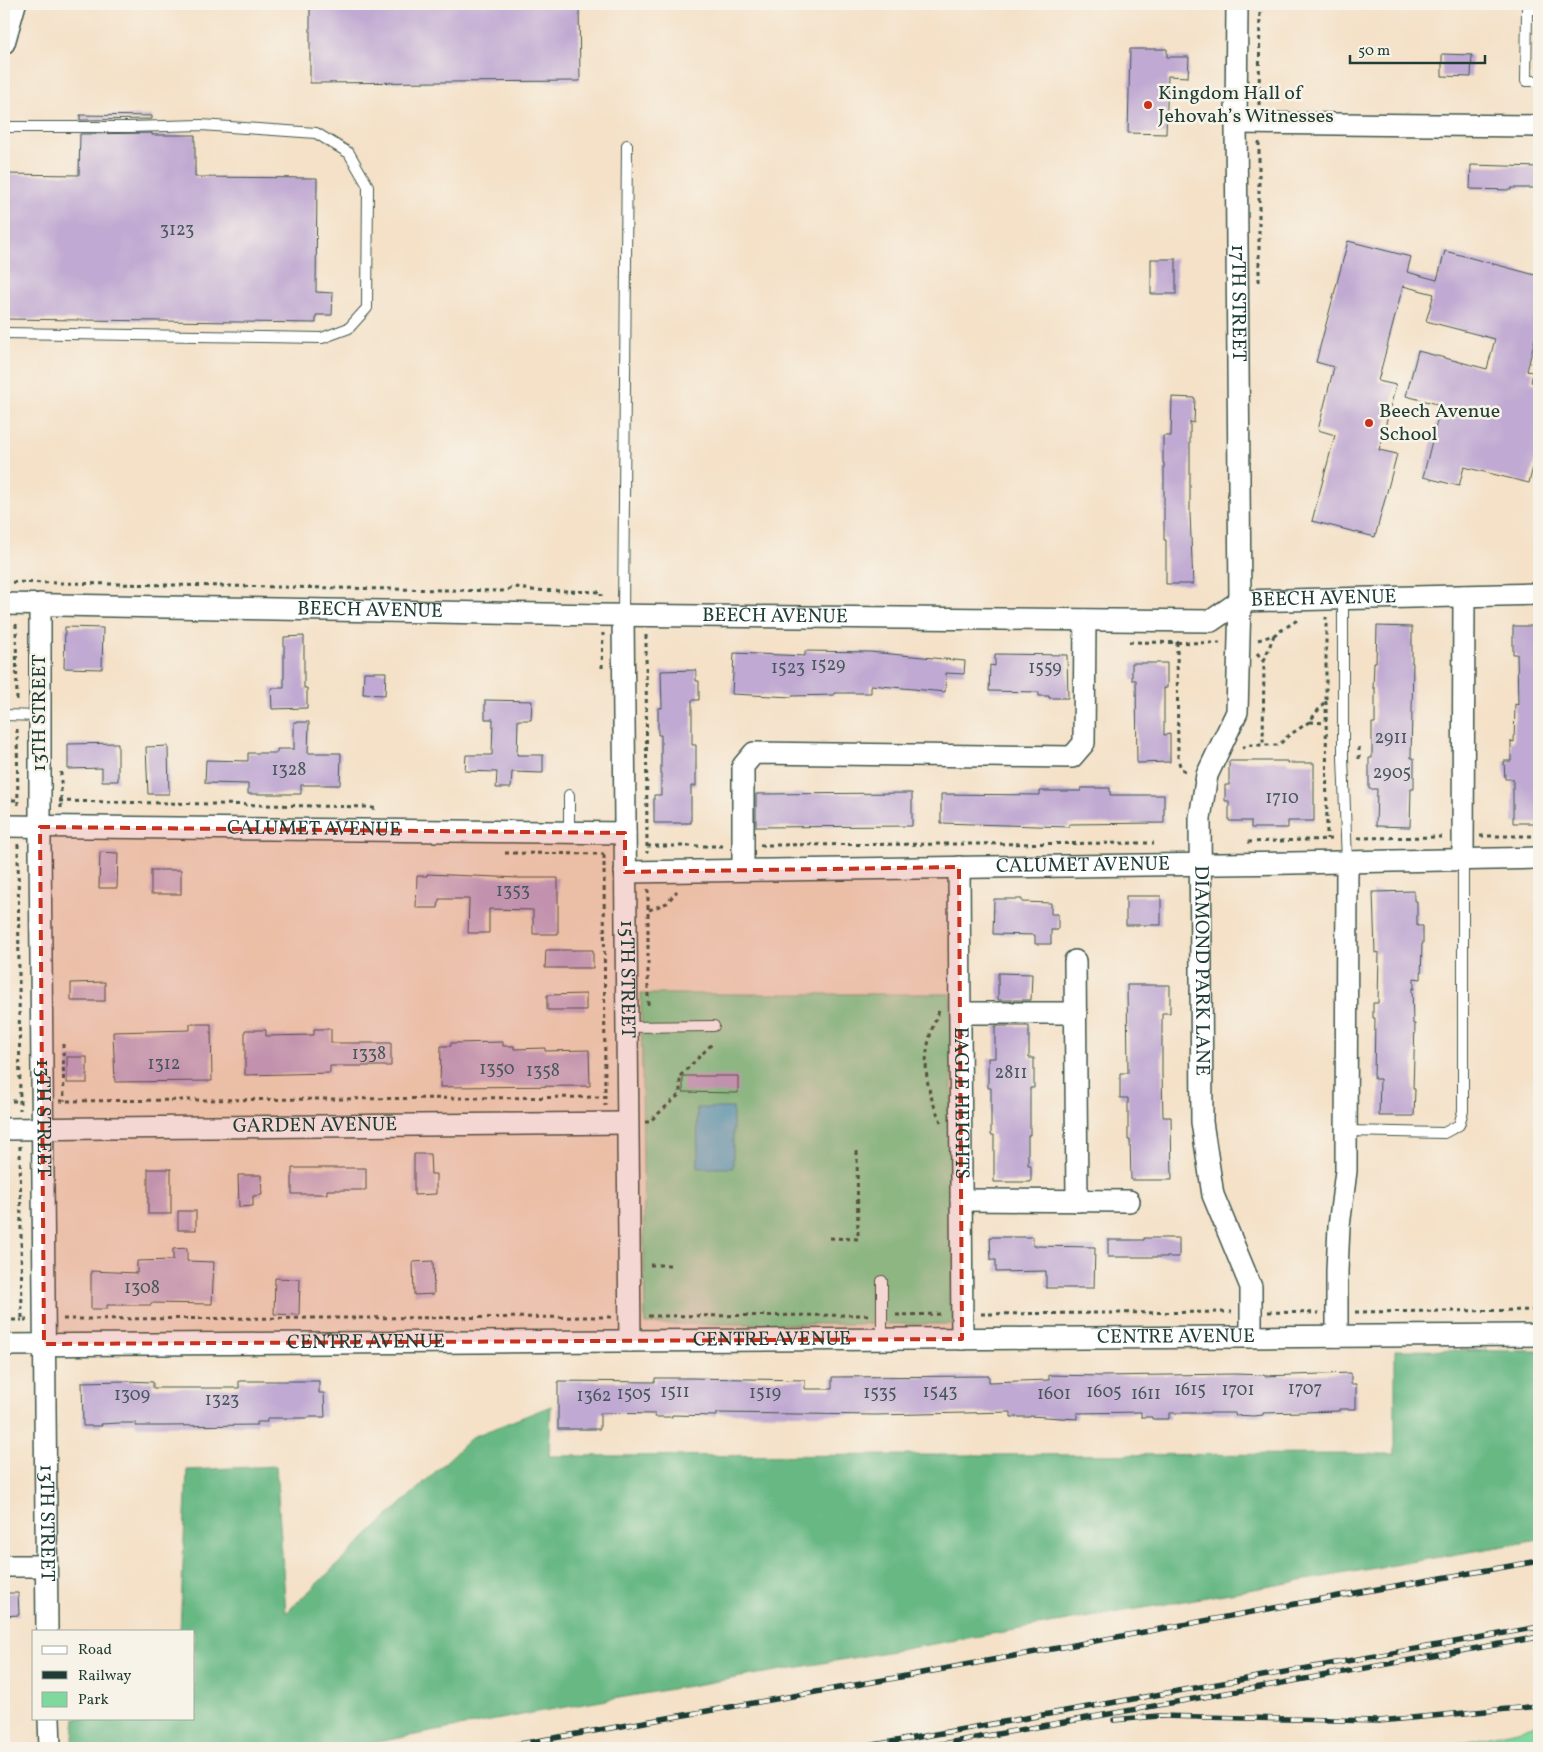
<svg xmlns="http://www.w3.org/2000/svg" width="1543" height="1752" font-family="Vollkorn,serif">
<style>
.green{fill:#7fd89d;stroke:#4f8a68}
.forest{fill:#67b884;stroke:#437a5c}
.water{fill:#5ebfdc;stroke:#3e7e88}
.building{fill:#c0a9d2}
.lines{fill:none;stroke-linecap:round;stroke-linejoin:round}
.service-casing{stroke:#3f564a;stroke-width:12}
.minor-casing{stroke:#3f564a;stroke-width:24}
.path{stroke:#3f564a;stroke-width:3;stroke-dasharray:4 4;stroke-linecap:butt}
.service{stroke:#fff;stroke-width:10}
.minor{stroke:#fff;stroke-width:21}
.rail-casing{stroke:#1f3d34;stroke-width:5.5}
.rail{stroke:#f7f3e8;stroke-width:4;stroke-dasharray:11;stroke-linecap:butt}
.marked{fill:#c8321e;fill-opacity:0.2;stroke:#c8321e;stroke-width:4;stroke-dasharray:10 6;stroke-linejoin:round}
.poi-dot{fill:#c8321e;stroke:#f7f3e8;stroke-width:2}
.labels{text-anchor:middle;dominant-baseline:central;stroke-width:5;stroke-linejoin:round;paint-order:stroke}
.number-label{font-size:18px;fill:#47585c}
.poi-label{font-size:20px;fill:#1f3d34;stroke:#f7f3e8;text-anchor:start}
.street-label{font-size:20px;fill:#1f3d34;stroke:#f7f3e8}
</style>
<rect width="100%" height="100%" fill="#f7f3e8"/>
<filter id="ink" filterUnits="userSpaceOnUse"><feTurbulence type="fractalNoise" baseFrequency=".02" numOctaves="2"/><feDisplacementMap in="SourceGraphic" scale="10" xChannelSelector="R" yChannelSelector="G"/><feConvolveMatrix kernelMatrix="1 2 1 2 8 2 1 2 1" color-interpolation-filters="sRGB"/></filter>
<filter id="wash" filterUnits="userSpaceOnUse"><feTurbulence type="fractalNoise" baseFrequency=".0096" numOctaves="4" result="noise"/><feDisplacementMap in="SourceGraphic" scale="20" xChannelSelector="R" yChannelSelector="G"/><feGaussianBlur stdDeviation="1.12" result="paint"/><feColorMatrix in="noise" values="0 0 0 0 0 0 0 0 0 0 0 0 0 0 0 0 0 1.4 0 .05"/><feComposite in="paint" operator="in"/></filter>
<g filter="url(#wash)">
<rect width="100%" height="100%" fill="#f4e1c8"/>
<!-- green -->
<g class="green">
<path d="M641 994H951L954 1324H645Z"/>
<path d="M1539 1725V1748H1437Z"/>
</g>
<!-- forest -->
<path class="forest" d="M1395 1350 1539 1351V1540L549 1710 346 1748H72L75 1718H194V1631H180L187 1470 276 1466 286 1613 472 1437 551 1406 549 1456 1395 1454Z"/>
<!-- water -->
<path class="water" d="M697 1108H733V1168H698Z"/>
<g id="blocks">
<!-- building -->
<g class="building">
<path d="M310 4H579L580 81 310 83Z"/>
<path d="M1130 49H1167V57H1189L1188 77 1168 76 1166 134 1128 133Z"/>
<path d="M1442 54 1472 55 1471 77 1442 76Z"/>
<path d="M80 115 152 116V119L80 120Z"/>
<path d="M152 133V135H195V177L317 178 316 292 333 293 332 315H316V323L4 319V174L79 175 80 134Z"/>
<path d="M1471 165 1539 167V188H1511V190L1470 189Z"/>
<path d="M1348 241 1411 257 1407 272 1437 280 1445 251 1539 276V323L1527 371 1533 372 1531 382 1539 385V443L1529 483 1464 467 1459 486 1423 477 1441 405 1406 396 1418 351 1487 369 1495 339 1426 321 1434 294 1403 286 1378 381 1396 385 1379 450 1397 454 1375 537 1312 521 1335 435 1318 430 1334 367 1316 362Z"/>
<rect x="1151" y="259" width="25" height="35"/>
<path d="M1172 397 1195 398 1194 423 1190 422V514L1193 584H1166V540H1164V463H1163V436H1171Z"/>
<path d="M1377 626 1412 627V663H1413L1411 758H1414V789H1411L1410 827 1376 826 1377 789H1369V758H1372V723H1375V688H1373L1374 662H1376Z"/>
<path d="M1513 626H1539V823H1513V779H1505L1504 761H1511V741L1514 742 1515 704 1518 705 1517 654H1513Z"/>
<path d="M65 627 103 628 102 669 64 668Z"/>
<path d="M304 636V688H307V708L272 709 271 688H284V637Z"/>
<path d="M805 651 870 652 965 661 964 674 946 673 945 692 871 685V693H834V695L792 696V697L732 694 734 653 805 656Z"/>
<path d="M995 654 1067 655 1068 698H1049V696H1039V692L989 691 990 665 995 666Z"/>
<path d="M1132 663H1167V688H1164V735L1170 734V762L1137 763 1136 680H1132Z"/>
<path d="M696 670V681H699V700H692V745H696V786H691V823H654V795H661V735H658V708H662L661 671Z"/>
<path d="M364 672H386L385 695 363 694Z"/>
<path d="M485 700 532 701 531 720H518L517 755H543V773L512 772 511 788H496L497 772 465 771 466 755H492L493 719H485Z"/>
<path d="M294 722H309L308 753H341L340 785H301V794H248V784L205 783 206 760 248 761V753H277V749H294Z"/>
<path d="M118 743V781H102V768L68 769V744Z"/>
<path d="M168 746 169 794H148L146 747Z"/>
<path d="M1229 761H1287V763H1314V821H1288V828H1251V821H1229V801H1225V785H1229Z"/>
<path d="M1081 788H1110V795H1164V823L1069 824V827L941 823V794L1040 795V791H1081Z"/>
<path d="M912 793V826L756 827V794Z"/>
<path d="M100 852 118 853 117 888H99Z"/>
<rect x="151" y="870" width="30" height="24"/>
<path d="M427 874 520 878H558V934H533V910L489 909V933H468L469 899H439L438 908H416L417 876H427Z"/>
<path d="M1414 891V901H1417V926H1423V944H1422L1421 979 1414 978V989L1412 988 1413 1024H1415L1413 1089H1415L1414 1116H1379L1380 1079H1374L1375 1018H1373V1003H1378L1379 952 1375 953 1373 892Z"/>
<rect x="1126" y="896" width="35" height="29"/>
<path d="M994 899H1022V902L1051 903V914H1058V930H1051V944H1035V935L993 934Z"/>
<path d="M546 950H593V968H545Z"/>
<path d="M998 973 1032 974 1031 1000H998Z"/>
<path d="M105 982V1001H71V983Z"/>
<path d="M1127 985H1170V1013H1162V1073L1163 1117H1171L1172 1180H1131L1130 1140H1128V1098H1120V1073H1128Z"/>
<path d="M586 994V1010H547V995Z"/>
<path d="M190 1024H211L212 1081 115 1082 113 1032 190 1030Z"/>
<path d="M995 1026H1029V1058H1034V1088H1030V1135H1028V1165H1031V1182H994V1135H991V1088H988V1058H995Z"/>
<path d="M314 1029H331V1043H391V1066H330V1073L245 1075V1030H266V1036L314 1035Z"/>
<path d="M503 1042V1046H514V1049L545 1048V1051L589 1050 590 1086 440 1087 441 1046H451V1043Z"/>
<rect x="67" y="1057" width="20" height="26"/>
<path d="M683 1076H738V1093L683 1092Z"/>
<path d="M414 1154H430L431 1174H436V1194L414 1195Z"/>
<path d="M292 1168H366V1190H327V1194H292Z"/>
<rect x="148" y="1169" width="23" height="45"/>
<path d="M238 1175H261L262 1195 253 1196V1206L239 1207Z"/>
<rect x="178" y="1211" width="18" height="19"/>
<path d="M990 1237H1033V1246L1095 1247 1094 1288H1046V1271L996 1272V1260H991Z"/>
<path d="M1144 1238H1179V1257H1108V1240H1144Z"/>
<path d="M187 1248V1261L214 1262 212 1304 151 1303V1305H107V1309H91V1271L137 1273V1261L173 1260V1249Z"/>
<path d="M433 1261 434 1294 414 1295 413 1262Z"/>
<path d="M275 1278 300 1279 299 1315 274 1314Z"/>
<path d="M1351 1373V1384H1356V1409H1339V1411L1263 1413V1415L1253 1416 1235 1415V1413H1169V1419H1152V1417H1141V1412L1077 1413V1419L1030 1416V1417H1011V1412L876 1415 717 1413V1416L672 1415V1417H655V1414L600 1413V1429H558V1381L655 1382V1378H690L805 1380V1389H832V1377L989 1376V1382L1049 1380V1375L1101 1376 1235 1374 1264 1375V1376Z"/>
<path d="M125 1381 153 1382V1388H239V1381H319V1393H324L325 1417H308V1418H267V1422H257V1425L166 1426H136V1423H120L101 1424 102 1426H83L82 1382Z"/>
<path d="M4 1593H18L19 1615 4 1616Z"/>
</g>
</g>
</g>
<g filter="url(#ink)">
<use href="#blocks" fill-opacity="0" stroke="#3f564a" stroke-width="1"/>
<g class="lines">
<defs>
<g id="service">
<path d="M1539 9H1527L1526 81H1539"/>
<path d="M4 127H129L201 125 316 133 349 153 368 186 367 308 349 328 322 338 4 333"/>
<path d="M1343 599V757L1347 862"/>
<path d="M623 615 627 145"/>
<path d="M4 715 40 716"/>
<path d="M569 795V833"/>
<path d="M626 1027 714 1026"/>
<path d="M1346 1131 1444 1133 1459 1125 1463 1111V859"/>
<path d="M882 1281V1339"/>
</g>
<g id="minor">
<path id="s1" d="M1237 4 1236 123 1240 601 1237 712 1207 775 1200 818 1202 1122 1213 1195 1251 1287V1337"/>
<path d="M4 43 15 4"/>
<path d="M1236 123 1539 126"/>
<path id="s2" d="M4 604 601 615 1211 621 1240 601 1539 594"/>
<path id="s3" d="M40 604V845L47 1631"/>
<path id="s4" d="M623 615 630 1341"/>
<path id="s5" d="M4 826 625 833"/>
<path d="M1463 859 1464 596"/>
<path id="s6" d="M959 867 962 1339"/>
<path d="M743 869V766L754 753 1072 757 1084 743 1085 620"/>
<path id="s7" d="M625 872 1292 863 1539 858"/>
<path d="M1075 961 1077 1201"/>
<path d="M960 1013H1076"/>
<path id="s8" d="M4 1129 627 1123"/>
<path d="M961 1200 1129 1201"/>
<path d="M1337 1336V1271L1339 1226 1346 1171 1347 862"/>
<path id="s9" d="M4 1345 1539 1335"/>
<path d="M4 1566H45"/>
<path d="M49 1718 50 1748"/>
</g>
</defs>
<!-- service casing -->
<use href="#service" class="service-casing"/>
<!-- minor casing -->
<use href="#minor" class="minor-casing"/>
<!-- path -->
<g class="path">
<path d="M1259 105 1260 4"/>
<path d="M1259 282V141"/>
<path d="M4 582 502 591 517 587 529 590 601 592V596"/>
<path d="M16 624 17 703"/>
<path d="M646 635 647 853"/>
<path d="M1258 640 1274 635 1299 619"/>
<path d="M1129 642 1220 643"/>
<path d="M1177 642 1178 759 1181 769 1188 772"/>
<path d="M1257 653 1264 662 1263 745"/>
<path d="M1264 661 1274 635"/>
<path d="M602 668 603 633"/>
<path d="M1326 701 1327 839"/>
<path d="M1310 722 1326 723"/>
<path d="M17 729 18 808"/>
<path d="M1359 747V763"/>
<path d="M1242 748 1249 745H1279L1288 736 1309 722 1326 700V617"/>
<path d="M61 772V808"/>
<path d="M4 800H18"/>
<path d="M59 801 367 807 378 809"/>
<path d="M1480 836H1539"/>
<path d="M1358 838 1444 837"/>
<path d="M1248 842 1334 839"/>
<path d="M18 844 20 1110"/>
<path d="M760 845 1154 843"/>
<path d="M647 846H724"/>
<path d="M505 853 604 854"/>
<path d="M604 855 605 1106"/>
<path d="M648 889V1006"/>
<path d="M649 910 667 903 677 891"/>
<path d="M939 1011C921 1052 922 1081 941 1122"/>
<path d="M63 1044 64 1101"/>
<path d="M4 1101H21"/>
<path d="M59 1101 605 1097"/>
<path d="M645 1122H649L680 1094V1076L714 1042"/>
<path d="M20 1146 22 1320H27"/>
<path d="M830 1238 858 1239 857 1151"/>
<path d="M650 1265H672"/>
<path d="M1268 1312 1319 1313"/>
<path d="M1355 1312 1539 1310"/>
<path d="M981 1314 1232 1312"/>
<path d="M896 1315 944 1314"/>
<path d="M648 1316 869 1315"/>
<path d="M63 1319 612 1317"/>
<path d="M4 1320H22"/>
</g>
<!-- service -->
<use href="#service" class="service"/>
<!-- minor -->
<use href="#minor" class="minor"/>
<defs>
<g id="rail">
<path d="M1114 1720 1158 1716 1379 1721 1539 1706"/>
<path d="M497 1748 884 1680 1355 1593 1539 1561"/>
<path d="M857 1748 1539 1627"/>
<path d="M919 1748 1539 1637"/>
</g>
</defs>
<!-- rail casing -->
<use href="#rail" class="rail-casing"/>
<!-- rail -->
<use href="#rail" class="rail"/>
</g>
</g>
<!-- marked area -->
<path class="marked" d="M40 827 625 833V872L959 867 962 1339 44 1344Z"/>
<!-- markers -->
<g class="poi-dot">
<circle cx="1148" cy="105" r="5"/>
<circle cx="1369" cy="423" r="5"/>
</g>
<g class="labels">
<!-- number labels -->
<g class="number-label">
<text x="177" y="230">3123</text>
<text x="828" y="665">1529</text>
<text x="788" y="668">1523</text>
<text x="1045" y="668">1559</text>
<text x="1391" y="738">2911</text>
<text x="289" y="770">1328</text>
<text x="1392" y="773">2905</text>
<text x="1282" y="798">1710</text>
<text x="513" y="891">1353</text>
<text x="369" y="1054">1338</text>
<text x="164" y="1064">1312</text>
<text x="497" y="1069">1350</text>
<text x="543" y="1071">1358</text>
<text x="1011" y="1073">2811</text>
<text x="142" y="1288">1308</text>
<text x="1305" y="1389">1707</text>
<text x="1190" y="1390">1615</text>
<text x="1238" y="1390">1701</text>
<text x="675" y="1392">1511</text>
<text x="940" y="1392">1543</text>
<text x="1104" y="1392">1605</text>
<text x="765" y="1393">1519</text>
<text x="880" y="1393">1535</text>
<text x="634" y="1394">1505</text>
<text x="1054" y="1394">1601</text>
<text x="1146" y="1394">1611</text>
<text x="132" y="1395">1309</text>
<text x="594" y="1396">1362</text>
<text x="222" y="1400">1323</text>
</g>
<!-- poi labels -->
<g class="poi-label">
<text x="1158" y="94">Kingdom Hall of<tspan x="1158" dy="23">Jehovah’s Witnesses</tspan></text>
<text x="1379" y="412">Beech Avenue<tspan x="1379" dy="23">School</tspan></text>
</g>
<!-- street labels -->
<g class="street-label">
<text stroke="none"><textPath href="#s1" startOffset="299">17TH STREET</textPath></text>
<text stroke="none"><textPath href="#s2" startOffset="1326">BEECH AVENUE</textPath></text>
<text stroke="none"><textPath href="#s2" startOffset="366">BEECH AVENUE</textPath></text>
<text stroke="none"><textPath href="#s2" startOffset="771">BEECH AVENUE</textPath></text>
<text transform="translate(40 713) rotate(-90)">13TH STREET</text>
<text stroke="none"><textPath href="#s5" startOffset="310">CALUMET AVENUE</textPath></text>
<text stroke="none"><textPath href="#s7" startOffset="458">CALUMET AVENUE</textPath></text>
<text stroke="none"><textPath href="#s1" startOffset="974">DIAMOND PARK LANE</textPath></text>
<text stroke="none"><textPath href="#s4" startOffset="364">15TH STREET</textPath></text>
<text stroke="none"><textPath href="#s6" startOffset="236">EAGLE HEIGHTS</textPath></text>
<text stroke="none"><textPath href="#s3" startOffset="514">13TH STREET</textPath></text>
<text stroke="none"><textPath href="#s8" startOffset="311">GARDEN AVENUE</textPath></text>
<text stroke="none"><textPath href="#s9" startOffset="1172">CENTRE AVENUE</textPath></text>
<text stroke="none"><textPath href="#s9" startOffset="768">CENTRE AVENUE</textPath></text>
<text stroke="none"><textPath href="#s9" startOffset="362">CENTRE AVENUE</textPath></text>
<text stroke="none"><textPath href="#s3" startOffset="919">13TH STREET</textPath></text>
</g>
</g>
<!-- margin -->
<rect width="1543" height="1752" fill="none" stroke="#f7f3e8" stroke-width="20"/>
<!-- legend -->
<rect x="32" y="1630" width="162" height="90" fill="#f7f3e8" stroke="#a1aaa0"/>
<rect x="42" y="1646" width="25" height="8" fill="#ffffff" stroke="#a1aaa0"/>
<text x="78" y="1654" font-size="15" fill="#1f3d34">Road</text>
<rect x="42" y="1671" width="25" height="8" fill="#1f3d34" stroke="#a1aaa0"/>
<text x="78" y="1680" font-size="15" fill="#1f3d34">Railway</text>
<rect x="42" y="1692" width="25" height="15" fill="#7fd89d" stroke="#a1aaa0"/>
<text x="78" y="1704" font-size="15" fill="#1f3d34">Park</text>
<!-- scale -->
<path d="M1350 55v8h135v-8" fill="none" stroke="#1f3d34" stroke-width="2.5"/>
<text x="1358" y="55" font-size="15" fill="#1f3d34" stroke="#f7f3e8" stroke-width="4" paint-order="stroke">50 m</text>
</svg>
